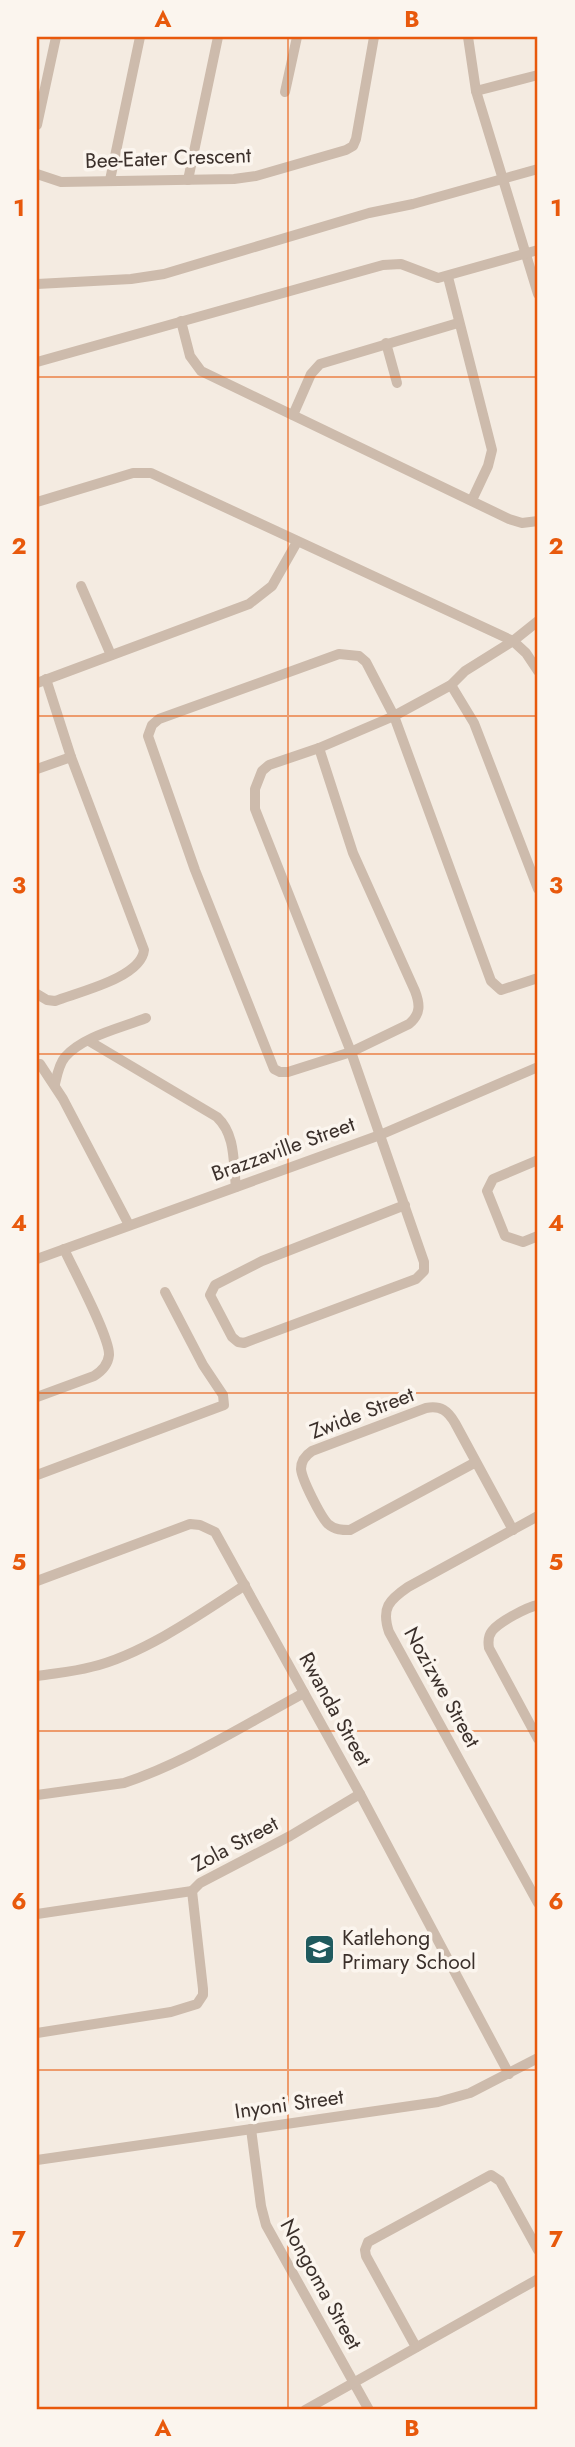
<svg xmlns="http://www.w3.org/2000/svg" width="575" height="2447" font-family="Jost,sans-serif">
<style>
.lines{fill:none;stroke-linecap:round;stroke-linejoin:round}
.minor{stroke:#cdbbac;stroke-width:10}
.grid{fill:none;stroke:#e8590c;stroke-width:2;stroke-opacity:0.55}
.labels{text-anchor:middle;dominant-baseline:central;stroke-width:7;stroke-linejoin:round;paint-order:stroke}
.street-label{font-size:21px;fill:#3b302b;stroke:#fbf5ee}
.poi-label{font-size:21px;fill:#3b302b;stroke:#fbf5ee;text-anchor:start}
.neatline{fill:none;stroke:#e8590c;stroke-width:2.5}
.grid-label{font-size:23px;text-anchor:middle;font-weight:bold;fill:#e8590c}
</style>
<rect width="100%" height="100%" fill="#f4ebe1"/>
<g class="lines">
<!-- minor -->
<g class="minor">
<path d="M468 37 476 91 538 294"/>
<path d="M476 91 538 75"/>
<path d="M285 92 297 37"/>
<path d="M37 125 56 37"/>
<path d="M37 174 61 182 234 179 256 176 346 150 353 146 356 139 374 37"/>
<path d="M110 180 140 37"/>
<path d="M188 180 218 37"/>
<path d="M448 277 492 450 488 466 472 500"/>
<path d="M37 284 131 279 164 274 369 213 413 204 538 169"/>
<path d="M181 321 190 356 201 371 509 519 522 523 538 521"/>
<path d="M386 343 397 383"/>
<path d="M37 362 383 265 401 264 438 278 538 250"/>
<path d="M293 415 311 374 320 364 458 323"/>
<path d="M37 502 133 473H151L513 641 526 653 538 671"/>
<path d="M81 586 111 655"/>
<path d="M37 683 249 604 272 586 297 542"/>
<path d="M451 685 474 723 538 889"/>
<path d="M319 748 353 853 415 991C420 1004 421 1014 409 1024L351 1052 288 1072H280L274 1069 195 870 148 736 152 725 159 719 339 654 359 656 366 662 394 716 491 981 501 990 538 978"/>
<path d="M37 769 71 757"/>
<path d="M37 994 47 1000 55 1001C78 992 141 978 144 950L71 757 46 679"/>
<path d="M89 1041 217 1117C236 1135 233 1162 236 1187"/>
<path d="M40 1064 63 1099 129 1225"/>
<path d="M55 1084C57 1075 59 1064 65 1057 83 1036 121 1028 146 1018"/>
<path d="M538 1160 493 1179 487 1191 505 1236 523 1242 538 1236"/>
<path d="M405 1205 262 1261 215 1285 210 1295 232 1337 238 1342 244 1343 416 1279 424 1271V1262L351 1052 255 809V789L262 771 269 765 319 748 394 716 451 685 465 671 513 641 538 621"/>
<path d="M37 1259 380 1135 538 1067"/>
<path d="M37 1397 94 1376C102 1371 108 1365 109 1355 110 1337 73 1269 64 1249"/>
<path d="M476 1462 350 1530C342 1530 335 1530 328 1524 321 1517 302 1480 301 1469 301 1461 306 1455 312 1451L426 1408C441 1405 448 1411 455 1423L513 1530"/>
<path d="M37 1475 224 1405 223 1395 203 1365 165 1292"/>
<path d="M538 1516 408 1587C389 1600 381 1608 389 1632L538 1903"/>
<path d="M37 1581 190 1524 200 1525 215 1532 360 1794 509 2074"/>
<path d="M538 1605C527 1607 499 1622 492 1631 488 1636 488 1642 489 1648L538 1739"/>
<path d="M37 1676C55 1673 73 1672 91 1667 142 1655 201 1614 245 1585"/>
<path d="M37 1795 124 1783C187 1762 246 1724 304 1693"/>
<path d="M37 1914 192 1891 200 1883 290 1836 360 1794"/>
<path d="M37 2033 171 2012 197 2004 203 1995V1989L192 1891"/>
<path d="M251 2129 261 2206 266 2225 369 2410"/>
<path d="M37 2160 438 2102 470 2093 538 2058"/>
<path d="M416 2347 366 2256 365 2250 368 2242 491 2175 500 2181 538 2250"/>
<path d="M305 2410 538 2279"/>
</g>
</g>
<!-- grid -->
<path class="grid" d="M288 37V2410M37 377H538M37 716H538M37 1054H538M37 1393H538M37 1731H538M37 2070H538"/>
<!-- icons -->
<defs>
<symbol id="school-square" viewBox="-11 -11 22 22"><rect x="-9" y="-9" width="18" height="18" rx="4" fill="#1f5a5e" stroke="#fbf5ee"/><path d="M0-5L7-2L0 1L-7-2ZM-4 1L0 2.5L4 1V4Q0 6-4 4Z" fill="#fff"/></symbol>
</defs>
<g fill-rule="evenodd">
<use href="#school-square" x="302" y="1932" width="35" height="35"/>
</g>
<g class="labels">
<!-- street labels -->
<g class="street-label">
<text transform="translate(168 158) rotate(-2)">Bee-Eater Crescent</text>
<text transform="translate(283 1149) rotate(-20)">Brazzaville Street</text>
<text transform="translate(362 1413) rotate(-21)">Zwide Street</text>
<text transform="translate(442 1687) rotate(61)">Nozizwe Street</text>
<text transform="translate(335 1709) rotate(61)">Rwanda Street</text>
<text transform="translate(235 1844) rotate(-28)">Zola Street</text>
<text transform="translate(289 2104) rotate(-8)">Inyoni Street</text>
<text transform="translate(321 2284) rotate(61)">Nongoma Street</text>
</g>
<!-- poi labels -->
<g class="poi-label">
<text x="342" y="1938">Katlehong<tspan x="342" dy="24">Primary School</tspan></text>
</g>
</g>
<!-- border -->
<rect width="575" height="2447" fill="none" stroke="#fbf5ee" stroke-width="77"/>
<rect x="38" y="38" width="498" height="2370" class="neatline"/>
<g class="grid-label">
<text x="163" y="27">A</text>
<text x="412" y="27">B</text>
<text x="19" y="216">1</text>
<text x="556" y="216">1</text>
<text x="19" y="554">2</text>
<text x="556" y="554">2</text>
<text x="19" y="893">3</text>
<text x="556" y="893">3</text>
<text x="19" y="1231">4</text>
<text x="556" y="1231">4</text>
<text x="19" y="1570">5</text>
<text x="556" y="1570">5</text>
<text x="19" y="1909">6</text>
<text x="556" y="1909">6</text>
<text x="19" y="2247">7</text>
<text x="556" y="2247">7</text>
<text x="163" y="2436">A</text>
<text x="412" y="2436">B</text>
</g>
</svg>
